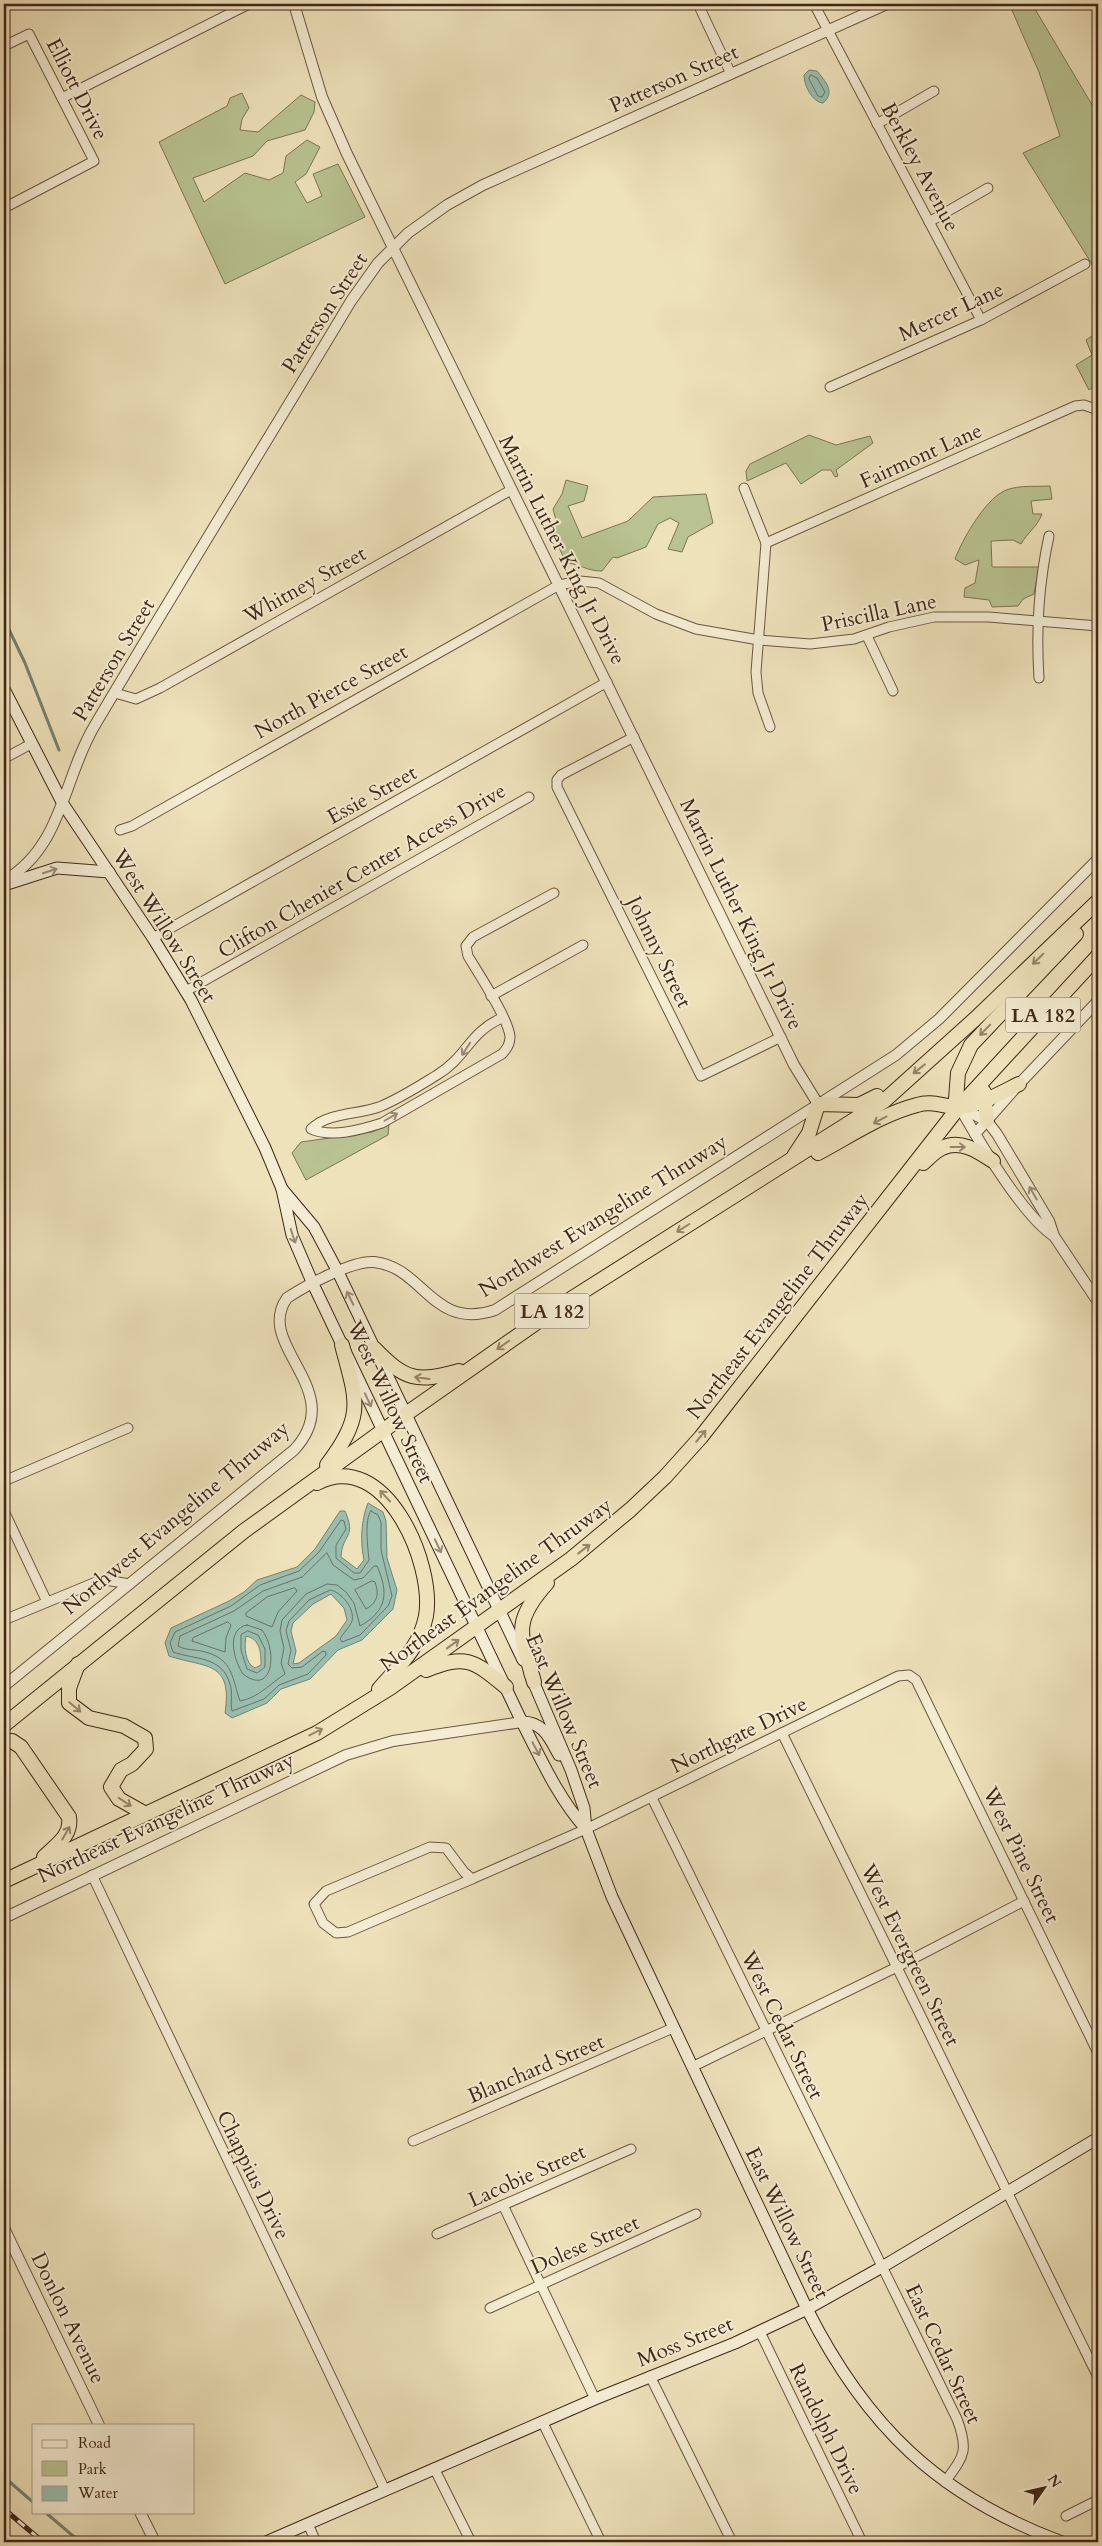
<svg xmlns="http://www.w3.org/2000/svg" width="1102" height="2546" font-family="Cardo,serif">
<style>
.green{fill:#b8c391;stroke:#7c7554}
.water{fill:#99beaf;stroke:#758272;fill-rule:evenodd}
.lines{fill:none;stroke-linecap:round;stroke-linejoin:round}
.shore{stroke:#6c7263;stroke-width:1}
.stream{stroke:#758272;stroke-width:3}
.minor-casing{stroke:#6c5640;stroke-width:11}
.tertiary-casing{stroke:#6c5640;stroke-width:12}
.secondary-casing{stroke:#402717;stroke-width:13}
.trunk-casing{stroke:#402717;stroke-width:16}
.minor{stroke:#f4ecd3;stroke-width:9}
.tertiary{stroke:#f4ecd3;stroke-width:10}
.secondary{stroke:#f4ecd3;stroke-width:11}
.trunk{stroke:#eee2bb;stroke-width:14}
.rail-casing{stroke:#402717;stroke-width:5}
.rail{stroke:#f4ecd3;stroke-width:3;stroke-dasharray:9;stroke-linecap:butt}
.oneway{stroke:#9a8a75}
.oneway2{stroke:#978469}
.labels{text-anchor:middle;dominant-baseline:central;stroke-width:4;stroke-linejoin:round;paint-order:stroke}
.shield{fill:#f4ecd3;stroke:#76624f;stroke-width:1}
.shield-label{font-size:20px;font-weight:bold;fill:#402717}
.street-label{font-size:21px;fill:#402717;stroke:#f4ecd3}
</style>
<rect width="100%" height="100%" fill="#eee2bb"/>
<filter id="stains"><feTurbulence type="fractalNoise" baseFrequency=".004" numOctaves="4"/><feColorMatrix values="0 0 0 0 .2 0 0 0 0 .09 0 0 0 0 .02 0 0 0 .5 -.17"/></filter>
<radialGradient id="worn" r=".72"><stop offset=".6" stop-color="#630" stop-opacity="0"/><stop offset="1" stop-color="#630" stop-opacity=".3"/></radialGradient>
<!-- green -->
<g class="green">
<path d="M1021 4H1032L1098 115V274L1023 153 1060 136 1039 72 1011 8Z"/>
<path d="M242 93 249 108 242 119 240 130 258 132 301 95 315 102 314 112 305 130 267 141 253 156 193 178 204 202 245 173 269 180 283 173 286 156 307 140 320 147 306 174 295 182 307 203 322 196 313 174 338 164 365 217 225 284 159 142 227 106 230 98Z"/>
<path d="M1098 332V384L1089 390 1076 365 1092 355 1086 340Z"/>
<path d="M809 435 836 445 870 436 873 443 836 470 838 476 835 477 831 470H822L801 484 786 463 747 481 746 471 750 464Z"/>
<path d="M566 480 588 486 584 501 568 506 582 538 628 521 653 497 706 494 713 523 688 537 682 552 668 549 679 523 670 518 658 524 646 547 617 558 613 557 602 571C585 571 582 564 566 563L550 527 556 520 553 509 562 494Z"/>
<path d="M1050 486 1052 499 1031 501 1033 514H1042C1037 527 1028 532 1021 544L1013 540 991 541 992 567H1039L1034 594 1023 599 1018 606 992 607 989 600 964 597 965 588 975 583 979 560 965 565 955 559C962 540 982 506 999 494 1012 484 1034 487 1050 486Z"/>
<path d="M389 1125 388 1135 306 1180 292 1153 301 1142 372 1132Z"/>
</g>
<!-- water -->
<g class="water">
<path d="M809 70 817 71C825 81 836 92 823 103 812 102 804 85 804 75Z"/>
<path d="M368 1503 383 1512 386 1521 387 1558 397 1590 393 1609 362 1640 338 1650 310 1679 281 1689 267 1703 232 1718 225 1713C233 1660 205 1668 169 1656L165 1643 171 1628 229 1601 244 1592 257 1580 297 1567 315 1549 340 1511H345C357 1538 342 1534 341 1557L357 1569 364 1560C360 1542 361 1520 368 1503ZM331 1594 344 1608 347 1620 336 1636 299 1663 293 1664 296 1651 291 1631 293 1623 313 1604ZM246 1636C260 1639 261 1652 261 1665L255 1668C245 1664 244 1646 246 1636Z"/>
</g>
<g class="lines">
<!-- shore -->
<g class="shore">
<path d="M811 75 817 78 825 92 822 97 818 96 809 79Z"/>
<path d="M371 1511 378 1515 381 1522V1550L392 1596 388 1606 360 1635 342 1642 340 1639C343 1633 350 1627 352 1621 355 1609 342 1592 330 1590L309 1600 289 1621 286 1631 291 1650 288 1664 292 1668 302 1667 323 1651 326 1652V1655L308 1674 279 1685 264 1699 232 1711C230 1703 233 1693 230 1684 222 1656 196 1660 173 1652L170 1643 175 1632 231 1606 260 1585 299 1571 319 1552 341 1520 344 1521 346 1529 336 1545V1558L354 1573H360L369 1560C368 1549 364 1519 371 1511Z"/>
<path d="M327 1553 333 1565 354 1580 363 1578 374 1566H377C389 1593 387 1611 360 1626L354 1603 346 1592 337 1585 327 1584 306 1594 282 1620 280 1631 284 1648 281 1663 285 1674C271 1683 258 1698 240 1701 232 1678 233 1659 205 1652 196 1649 187 1651 178 1646L180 1636 234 1611 263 1591 302 1577Z"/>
<path d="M372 1581 375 1582C379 1594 378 1602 366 1609L355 1590Z"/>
<path d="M295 1588 297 1591 278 1612 272 1627 246 1616V1613L267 1597Z"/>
<path d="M228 1622 231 1625 226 1638 225 1652 192 1641 193 1638Z"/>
<path d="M247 1625 262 1630C278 1651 273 1697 243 1674 234 1661 225 1629 247 1625Z"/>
<path d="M248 1631 258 1635 265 1649V1667L257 1673 247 1669 241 1650V1635Z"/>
</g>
<!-- stream -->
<g class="stream">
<path d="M4 619 25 663 59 750"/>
<path d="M4 2477 34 2503"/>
<path d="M45 2512 80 2542"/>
</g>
<defs>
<g id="minor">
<path d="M698 4 731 74"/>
<path d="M814 4 981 320"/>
<path d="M4 46 29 34 94 161 4 208"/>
<path d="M62 98 249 4"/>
<path d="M877 124 934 91"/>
<path d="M929 222 988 188"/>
<path d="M830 387 981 320 1085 264"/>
<path d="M744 488 766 543 756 672 758 693 770 727"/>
<path d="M766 543 1075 406 1084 405 1098 410"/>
<path d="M867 636 893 691"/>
<path d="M1039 678C1036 632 1039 582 1049 536"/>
<path d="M115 693 136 699 160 688 511 490"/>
<path d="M634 737 561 775 557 780V787L701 1076 781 1037"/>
<path d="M4 756 5 758 31 744"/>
<path d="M120 830 132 826 559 585 580 581 599 583 656 614 696 629 759 640 810 644 854 639 889 627 934 617H989L1098 626"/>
<path d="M153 938 607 682"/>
<path d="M186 991 529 797"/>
<path d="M491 996 583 945"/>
<path d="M502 1018C469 1032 467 1057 437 1075 419 1086 399 1099 379 1107 357 1115 329 1112 311 1129 332 1138 360 1130 382 1123L502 1054C507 1049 510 1044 510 1037 509 1019 478 973 468 956L466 946 473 937 554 893"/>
<path d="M4 1481 128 1428"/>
<path d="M4 1511 47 1602"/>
<path d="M4 1620 96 1582 105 1580 130 1584"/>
<path d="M782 1733 1098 2377"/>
<path d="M652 1798 957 2419C969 2451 964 2456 945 2482"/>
<path d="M430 1847 446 1848 464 1872 472 1879 348 1932 336 1933 323 1923 314 1904 326 1891Z"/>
<path d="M92 1875 385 2490"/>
<path d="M472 1879 586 1829 898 1676 909 1675 916 1680 1098 2053"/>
<path d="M692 2067 897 1967 1024 1901"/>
<path d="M413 2141 673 2028"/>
<path d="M503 2205 595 2399"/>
<path d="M437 2234 631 2149"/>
<path d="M490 2308 696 2214"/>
<path d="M760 2332 862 2542"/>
<path d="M650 2376 732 2542"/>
<path d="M542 2421 601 2542"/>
<path d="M434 2468 471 2542"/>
<path d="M1066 2516 1098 2500"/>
<path d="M308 2524 316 2542"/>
<path d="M1039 2542 1041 2535"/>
</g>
<g id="tertiary">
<path d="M294 4 322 97 347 154 794 1065 818 1104"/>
<path d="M4 881C63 847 63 778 95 725 179 583 266 443 351 301L378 263 408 233 447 205 483 185 887 4"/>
<path d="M959 1107 987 1121 997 1134 1049 1221 1054 1236 1098 1302"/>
<path d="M960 1108C980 1143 1022 1215 1054 1236"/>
<path d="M975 1134 1019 1084 1098 1001"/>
<path d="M4 1686 294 1450C350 1390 253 1346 287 1298 305 1286 353 1260 374 1262 424 1267 432 1331 495 1310L896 1055 939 1019 1098 859"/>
<path d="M4 1918 346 1755 393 1741 522 1722"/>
<path d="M4 2228 99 2425"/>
<path d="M140 2512 155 2542"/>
</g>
<g id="secondary">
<path d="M4 689 63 804 153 938 191 1000 265 1148 282 1189 292 1235 313 1284 522 1722C541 1759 558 1798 586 1829"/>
<path d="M4 885 57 868 109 872"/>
<path d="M282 1189 314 1227 338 1272 523 1660"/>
<path d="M530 1674 571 1770 584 1808 586 1829 612 1897 807 2309C866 2426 938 2496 1062 2542"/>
<path d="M522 1722C544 1722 550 1739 559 1755"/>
<path d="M266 2542 595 2399 735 2343 807 2309 882 2267 1098 2138"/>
</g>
<g id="trunk">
<path d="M984 1092 987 1121"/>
<path d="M959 1107 956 1099 958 1073 971 1045 1076 934"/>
<path d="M818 1153C850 1136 882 1114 917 1105 932 1100 944 1107 959 1107 977 1107 1003 1092 1019 1084"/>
<path d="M794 1156 809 1133 818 1104 859 1105 877 1096"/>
<path d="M923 1163C929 1158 935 1151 942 1148 960 1139 978 1151 993 1161"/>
<path d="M374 1348C405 1380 416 1383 459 1371"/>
<path d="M327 1465C365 1414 357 1402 342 1345"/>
<path d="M317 1483C385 1447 435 1564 426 1616 420 1647 399 1666 379 1689"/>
<path d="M78 1664 69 1688V1703L89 1718 124 1726 145 1738 146 1749 132 1764 121 1770 111 1787 119 1799 144 1813"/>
<path d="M426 1670C466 1654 473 1660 506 1687"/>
<path d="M534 1682C521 1635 511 1623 547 1583"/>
<path d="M4 1725 244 1531 406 1414 563 1304 884 1101 975 1019 1098 901"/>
<path d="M4 1741H12L21 1747 69 1817C72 1836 56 1845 44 1857"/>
<path d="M4 1881 317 1733 390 1688 571 1559 630 1510 665 1477 701 1437 959 1107 1098 956"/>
</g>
</defs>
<!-- minor casing -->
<use href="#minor" class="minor-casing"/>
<!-- tertiary casing -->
<use href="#tertiary" class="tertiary-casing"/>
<!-- secondary casing -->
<use href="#secondary" class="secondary-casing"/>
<!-- trunk casing -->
<use href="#trunk" class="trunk-casing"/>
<!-- minor -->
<use href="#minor" class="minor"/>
<!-- tertiary -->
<use href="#tertiary" class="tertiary"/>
<!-- secondary -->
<use href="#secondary" class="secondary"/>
<!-- trunk -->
<use href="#trunk" class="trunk"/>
<defs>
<path id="rail" d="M4 2509 43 2542"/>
</defs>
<!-- rail casing -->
<use href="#rail" class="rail-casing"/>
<!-- rail -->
<use href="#rail" class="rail"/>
</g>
<!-- one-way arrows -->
<defs><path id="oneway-shaft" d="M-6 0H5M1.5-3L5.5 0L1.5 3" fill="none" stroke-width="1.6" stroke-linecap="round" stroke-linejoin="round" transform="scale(1.25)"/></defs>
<g class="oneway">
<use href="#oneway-shaft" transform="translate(50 871) rotate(-18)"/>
<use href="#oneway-shaft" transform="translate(466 1049) rotate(123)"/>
<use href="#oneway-shaft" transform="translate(391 1117) rotate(-30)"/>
<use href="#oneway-shaft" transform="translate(1033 1193) rotate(-120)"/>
<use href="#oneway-shaft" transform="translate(293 1236) rotate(72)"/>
<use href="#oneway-shaft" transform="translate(350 1298) rotate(-116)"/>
<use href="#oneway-shaft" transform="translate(368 1400) rotate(65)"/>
<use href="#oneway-shaft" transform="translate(438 1546) rotate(65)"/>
<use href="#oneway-shaft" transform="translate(536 1749) rotate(62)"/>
</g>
<g class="oneway2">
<use href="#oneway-shaft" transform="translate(1038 959) rotate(136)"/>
<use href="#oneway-shaft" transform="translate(985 1030) rotate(134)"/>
<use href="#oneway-shaft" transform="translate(919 1069) rotate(142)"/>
<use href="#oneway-shaft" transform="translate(880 1120) rotate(152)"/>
<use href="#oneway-shaft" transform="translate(958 1147)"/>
<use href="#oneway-shaft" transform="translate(683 1228) rotate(148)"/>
<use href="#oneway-shaft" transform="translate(503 1345) rotate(145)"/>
<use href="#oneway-shaft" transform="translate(422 1378) rotate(-172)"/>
<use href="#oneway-shaft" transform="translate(701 1436) rotate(-50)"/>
<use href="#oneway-shaft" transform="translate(385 1496) rotate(-133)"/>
<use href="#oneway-shaft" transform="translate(584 1549) rotate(-38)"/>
<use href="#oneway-shaft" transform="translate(453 1644) rotate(-36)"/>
<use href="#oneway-shaft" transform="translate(75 1707) rotate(40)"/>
<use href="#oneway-shaft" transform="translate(316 1732) rotate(-27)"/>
<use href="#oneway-shaft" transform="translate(125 1802) rotate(34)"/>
<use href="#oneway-shaft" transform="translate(66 1833) rotate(-60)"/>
</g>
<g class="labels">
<!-- shield labels -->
<g class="shield">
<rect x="1005.5" y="997.5" width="75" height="35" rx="4"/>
<rect x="514.5" y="1293.5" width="75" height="35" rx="4"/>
</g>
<g class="shield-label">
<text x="1043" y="1015">LA 182</text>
<text x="552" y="1311">LA 182</text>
</g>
<!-- street labels -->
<g class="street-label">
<text transform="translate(674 79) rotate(-24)">Patterson Street</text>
<text transform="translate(77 89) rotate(63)">Elliott Drive</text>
<text transform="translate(920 167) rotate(62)">Berkley Avenue</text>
<text transform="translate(951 312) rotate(-25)">Mercer Lane</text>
<text transform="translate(325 313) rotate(-57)">Patterson Street</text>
<text transform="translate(921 456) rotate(-24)">Fairmont Lane</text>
<text transform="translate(562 550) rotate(63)">Martin Luther King Jr Drive</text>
<text transform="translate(305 585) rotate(-29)">Whitney Street</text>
<text transform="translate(879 613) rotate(-12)">Priscilla Lane</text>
<text transform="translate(114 660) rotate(-59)">Patterson Street</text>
<text transform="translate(331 692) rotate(-29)">North Pierce Street</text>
<text transform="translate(372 795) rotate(-29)">Essie Street</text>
<text transform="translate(362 871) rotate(-30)">Clifton Chenier Center Access Drive</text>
<text transform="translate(741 914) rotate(64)">Martin Luther King Jr Drive</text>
<text transform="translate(164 926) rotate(58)">West Willow Street</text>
<text transform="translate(659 952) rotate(64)">Johnny Street</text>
<text transform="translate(603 1216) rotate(-32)">Northwest Evangeline Thruway</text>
<text transform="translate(778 1306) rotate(-52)">Northeast Evangeline Thruway</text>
<text transform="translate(390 1402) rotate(65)">West Willow Street</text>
<text transform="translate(176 1518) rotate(-40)">Northwest Evangeline Thruway</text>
<text transform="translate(496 1585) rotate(-36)">Northeast Evangeline Thruway</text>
<text transform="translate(564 1711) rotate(67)">East Willow Street</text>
<text transform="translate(739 1735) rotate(-26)">Northgate Drive</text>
<text transform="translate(166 1818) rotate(-25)">Northeast Evangeline Thruway</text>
<text transform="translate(1021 1855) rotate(64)">West Pine Street</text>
<text transform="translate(910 1955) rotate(64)">West Evergreen Street</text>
<text transform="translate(782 2025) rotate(64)">West Cedar Street</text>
<text transform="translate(536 2069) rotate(-23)">Blanchard Street</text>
<text transform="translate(253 2175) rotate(64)">Chappius Drive</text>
<text transform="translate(527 2176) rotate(-24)">Lacobie Street</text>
<text transform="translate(787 2223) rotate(64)">East Willow Street</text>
<text transform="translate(585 2245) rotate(-24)">Dolese Street</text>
<text transform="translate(68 2318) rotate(64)">Donlon Avenue</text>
<text transform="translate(685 2342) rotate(-22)">Moss Street</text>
<text transform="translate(943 2354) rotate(65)">East Cedar Street</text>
<text transform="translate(826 2429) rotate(64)">Randolph Drive</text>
</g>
</g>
<!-- margin -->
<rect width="1102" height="2546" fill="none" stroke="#eee2bb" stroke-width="20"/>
<rect x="5" y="5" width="1092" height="2536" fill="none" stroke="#402717" stroke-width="2.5"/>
<rect x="10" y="10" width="1082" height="2526" fill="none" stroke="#402717"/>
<!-- legend -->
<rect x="32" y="2424" width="162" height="90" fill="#f4ecd3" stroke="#ac9d88"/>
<rect x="42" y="2440" width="25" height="8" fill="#f4ecd3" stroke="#ac9d88"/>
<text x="78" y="2448" font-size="15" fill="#402717">Road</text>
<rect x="42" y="2461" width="25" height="15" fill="#b8c391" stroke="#ac9d88"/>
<text x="78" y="2474" font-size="15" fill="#402717">Park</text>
<rect x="42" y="2486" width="25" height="15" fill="#99beaf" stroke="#ac9d88"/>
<text x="78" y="2498" font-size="15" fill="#402717">Water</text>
<!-- north arrow -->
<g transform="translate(1044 2488) rotate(56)" stroke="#f4ecd3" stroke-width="4" paint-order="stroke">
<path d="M0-4L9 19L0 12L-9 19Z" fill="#402717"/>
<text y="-8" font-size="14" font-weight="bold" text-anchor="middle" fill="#402717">N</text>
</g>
<rect width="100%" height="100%" filter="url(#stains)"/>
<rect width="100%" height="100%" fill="url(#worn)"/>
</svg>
